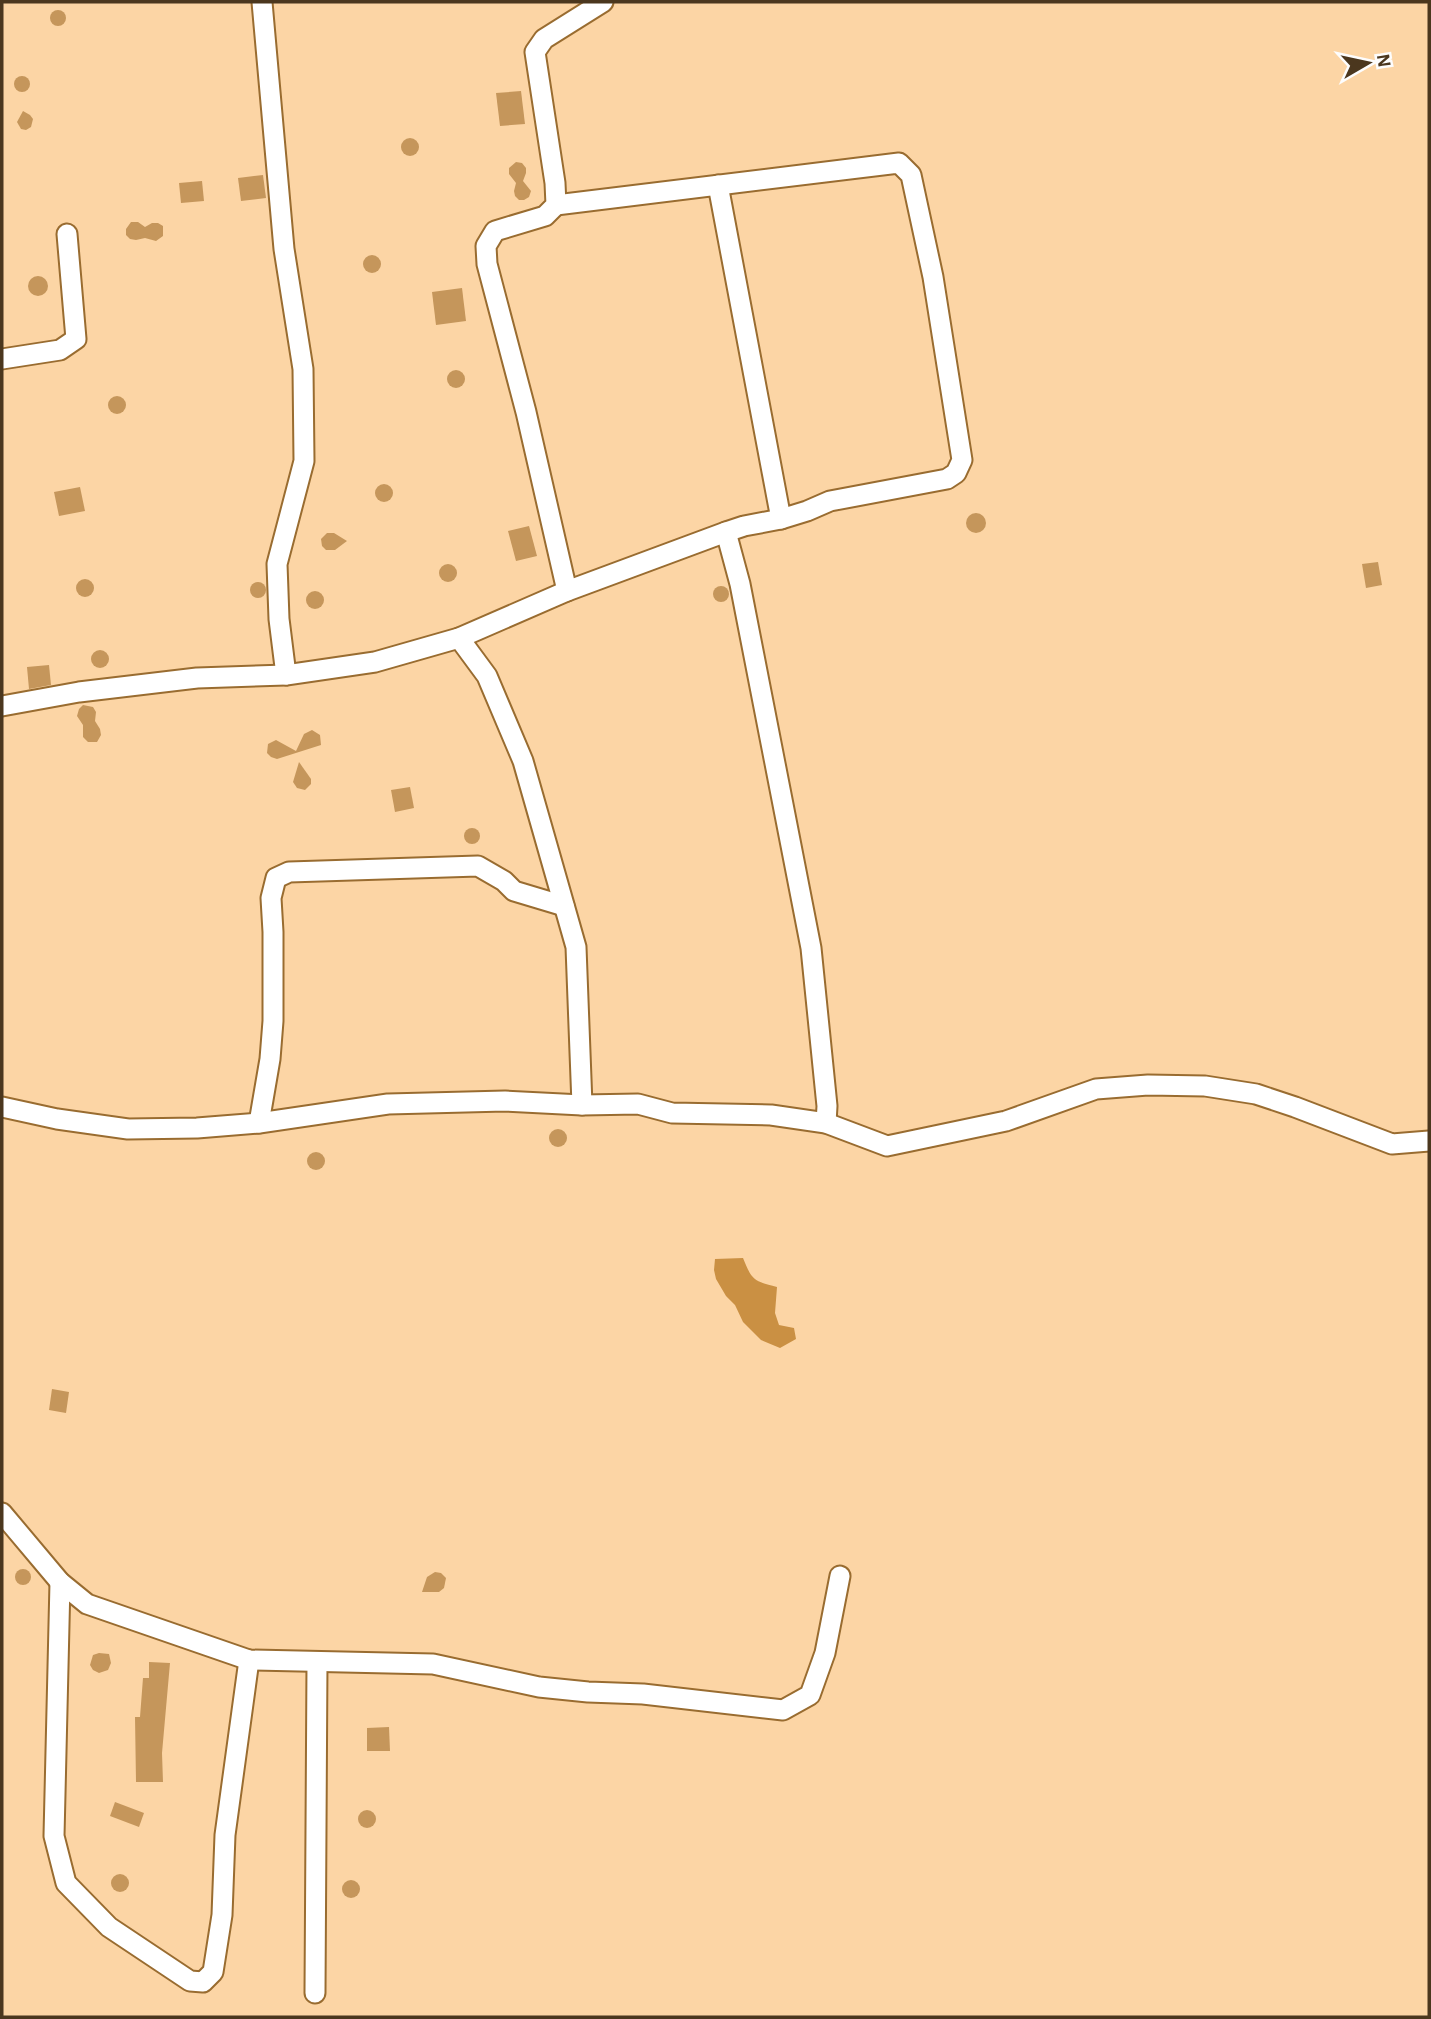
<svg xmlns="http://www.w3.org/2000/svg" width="1431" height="2019" font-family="'Alegreya Sans',sans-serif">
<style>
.forest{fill:#ca9043}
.building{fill:#c5965b}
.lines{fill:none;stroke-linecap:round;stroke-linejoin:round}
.minor-casing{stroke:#996c30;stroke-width:23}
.minor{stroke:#fff;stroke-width:19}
</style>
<rect width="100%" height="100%" fill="#fcd5a5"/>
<!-- forest -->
<path class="forest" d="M743 1258C752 1280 753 1281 777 1287L775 1313 779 1325 794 1328 796 1339 780 1348 761 1340 743 1322 735 1305 726 1296 716 1279 714 1270 715 1259Z"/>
<!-- building -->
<g class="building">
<circle cx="58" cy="18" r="8"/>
<circle cx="22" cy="84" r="8"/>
<path d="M521 91 525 124 500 126 496 93Z"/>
<path d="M23 111 30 115 33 119 31 127 26 130 21 129 17 122Z"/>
<circle cx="410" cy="147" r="9"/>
<path d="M516 162 522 163 526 168V173L523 181 531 191 529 197 524 200H519L515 196 514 191 516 183 509 174V168Z"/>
<path d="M263 175 266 198 241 201 238 178Z"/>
<path d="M202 181 204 201 181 203 179 183Z"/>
<path d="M131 222H138L145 227 152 223H158L163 226V236L156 241 145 238 136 240 130 239 126 235V229Z"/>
<circle cx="372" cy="264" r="9"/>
<circle cx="38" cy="286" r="10"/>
<path d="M462 288 466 321 436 325 432 292Z"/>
<circle cx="456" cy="379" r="9"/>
<circle cx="117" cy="405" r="9"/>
<circle cx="384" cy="493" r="9"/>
<path d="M80 487 85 511 59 516 54 492Z"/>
<circle cx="976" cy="523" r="10"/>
<path d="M529 526 537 556 516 561 508 531Z"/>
<path d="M327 533H334L347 541 335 550H326L322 546 321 539Z"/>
<path d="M1378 562 1382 585 1366 588 1362 564Z"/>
<circle cx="448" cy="573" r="9"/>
<circle cx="85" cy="588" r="9"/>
<circle cx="258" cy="590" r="8"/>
<circle cx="721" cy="594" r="8"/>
<circle cx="315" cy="600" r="9"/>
<circle cx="100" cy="659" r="9"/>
<path d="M49 665 51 685 29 689 27 667Z"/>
<path d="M83 705 93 707 96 712 95 721 100 729 101 735 97 742H88L83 737V725L77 716 79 709Z"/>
<path d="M312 730 320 735 321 745 277 759 271 757 267 753 268 744 276 740 296 751 304 734Z"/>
<path d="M299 762 311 779V784L305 790 297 788 293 782Z"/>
<path d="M410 787 414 808 395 812 391 790Z"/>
<circle cx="472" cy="836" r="8"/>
<circle cx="558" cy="1138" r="9"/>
<circle cx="316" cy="1161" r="9"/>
<path d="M52 1389 69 1392 66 1413 49 1410Z"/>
<circle cx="23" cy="1577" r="8"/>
<path d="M435 1572 441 1573 446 1578 444 1588 439 1592H422L427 1577Z"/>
<path d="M99 1653 109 1654 111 1663 108 1670 99 1673 93 1670 90 1665 93 1655Z"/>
<path d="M149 1662 170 1663 162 1753 163 1782H136L135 1717H140L143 1678H149Z"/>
<path d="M389 1727 390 1751H367V1728Z"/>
<path d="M115 1802 144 1813 139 1827 110 1816Z"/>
<circle cx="367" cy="1819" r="9"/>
<circle cx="120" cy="1883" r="9"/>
<circle cx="351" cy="1889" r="9"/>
</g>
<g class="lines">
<defs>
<g id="minor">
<path d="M262 2 284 249 303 369 304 461 277 564 279 619 286 675"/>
<path d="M718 185 781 519"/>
<path d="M2 359 60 350 76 339 67 234"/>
<path d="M726 532 740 584 811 948 827 1106 826 1123"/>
<path d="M567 591 526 412 487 264 486 246 495 231 545 216 556 205 555 183 535 52 544 39 603 2"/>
<path d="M459 638 487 676 523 761 576 947 582 1105"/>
<path d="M2 706 79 692 197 678 286 675 375 662 459 638 567 591 726 532 744 526 781 519 807 511 830 501 947 479 956 473 962 460 933 277 911 175 899 163 556 205"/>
<path d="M2 1107 57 1119 128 1129 197 1128 259 1123 388 1104 505 1101 582 1105 638 1104 672 1113 771 1115 826 1123 887 1146 1006 1121 1096 1089 1148 1085 1205 1086 1256 1094 1295 1107 1392 1144 1429 1141"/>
<path d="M259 1123 270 1059 273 1021V932L271 898 276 878 289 872 478 866 504 881 514 891 564 906"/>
<path d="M2 1513 60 1582 87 1604 249 1660 433 1664 539 1687 588 1692 643 1694 783 1710 810 1695 825 1653 840 1576"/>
<path d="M60 1582 54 1836 66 1883 109 1927 190 1981 203 1982 213 1972 222 1915 225 1835 249 1660"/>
<path d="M315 1993 317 1663"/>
</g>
</defs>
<!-- minor casing -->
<use href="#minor" class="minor-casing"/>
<!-- minor -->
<use href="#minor" class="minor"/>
</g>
<!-- border -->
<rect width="1431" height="2019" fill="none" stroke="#4b371e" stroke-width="7"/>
<!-- north arrow -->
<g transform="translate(1368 63) rotate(81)" stroke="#fdfdfd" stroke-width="5" paint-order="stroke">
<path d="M0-5L12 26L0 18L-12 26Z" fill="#4b371e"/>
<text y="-10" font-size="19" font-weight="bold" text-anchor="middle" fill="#4b371e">N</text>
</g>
</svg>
